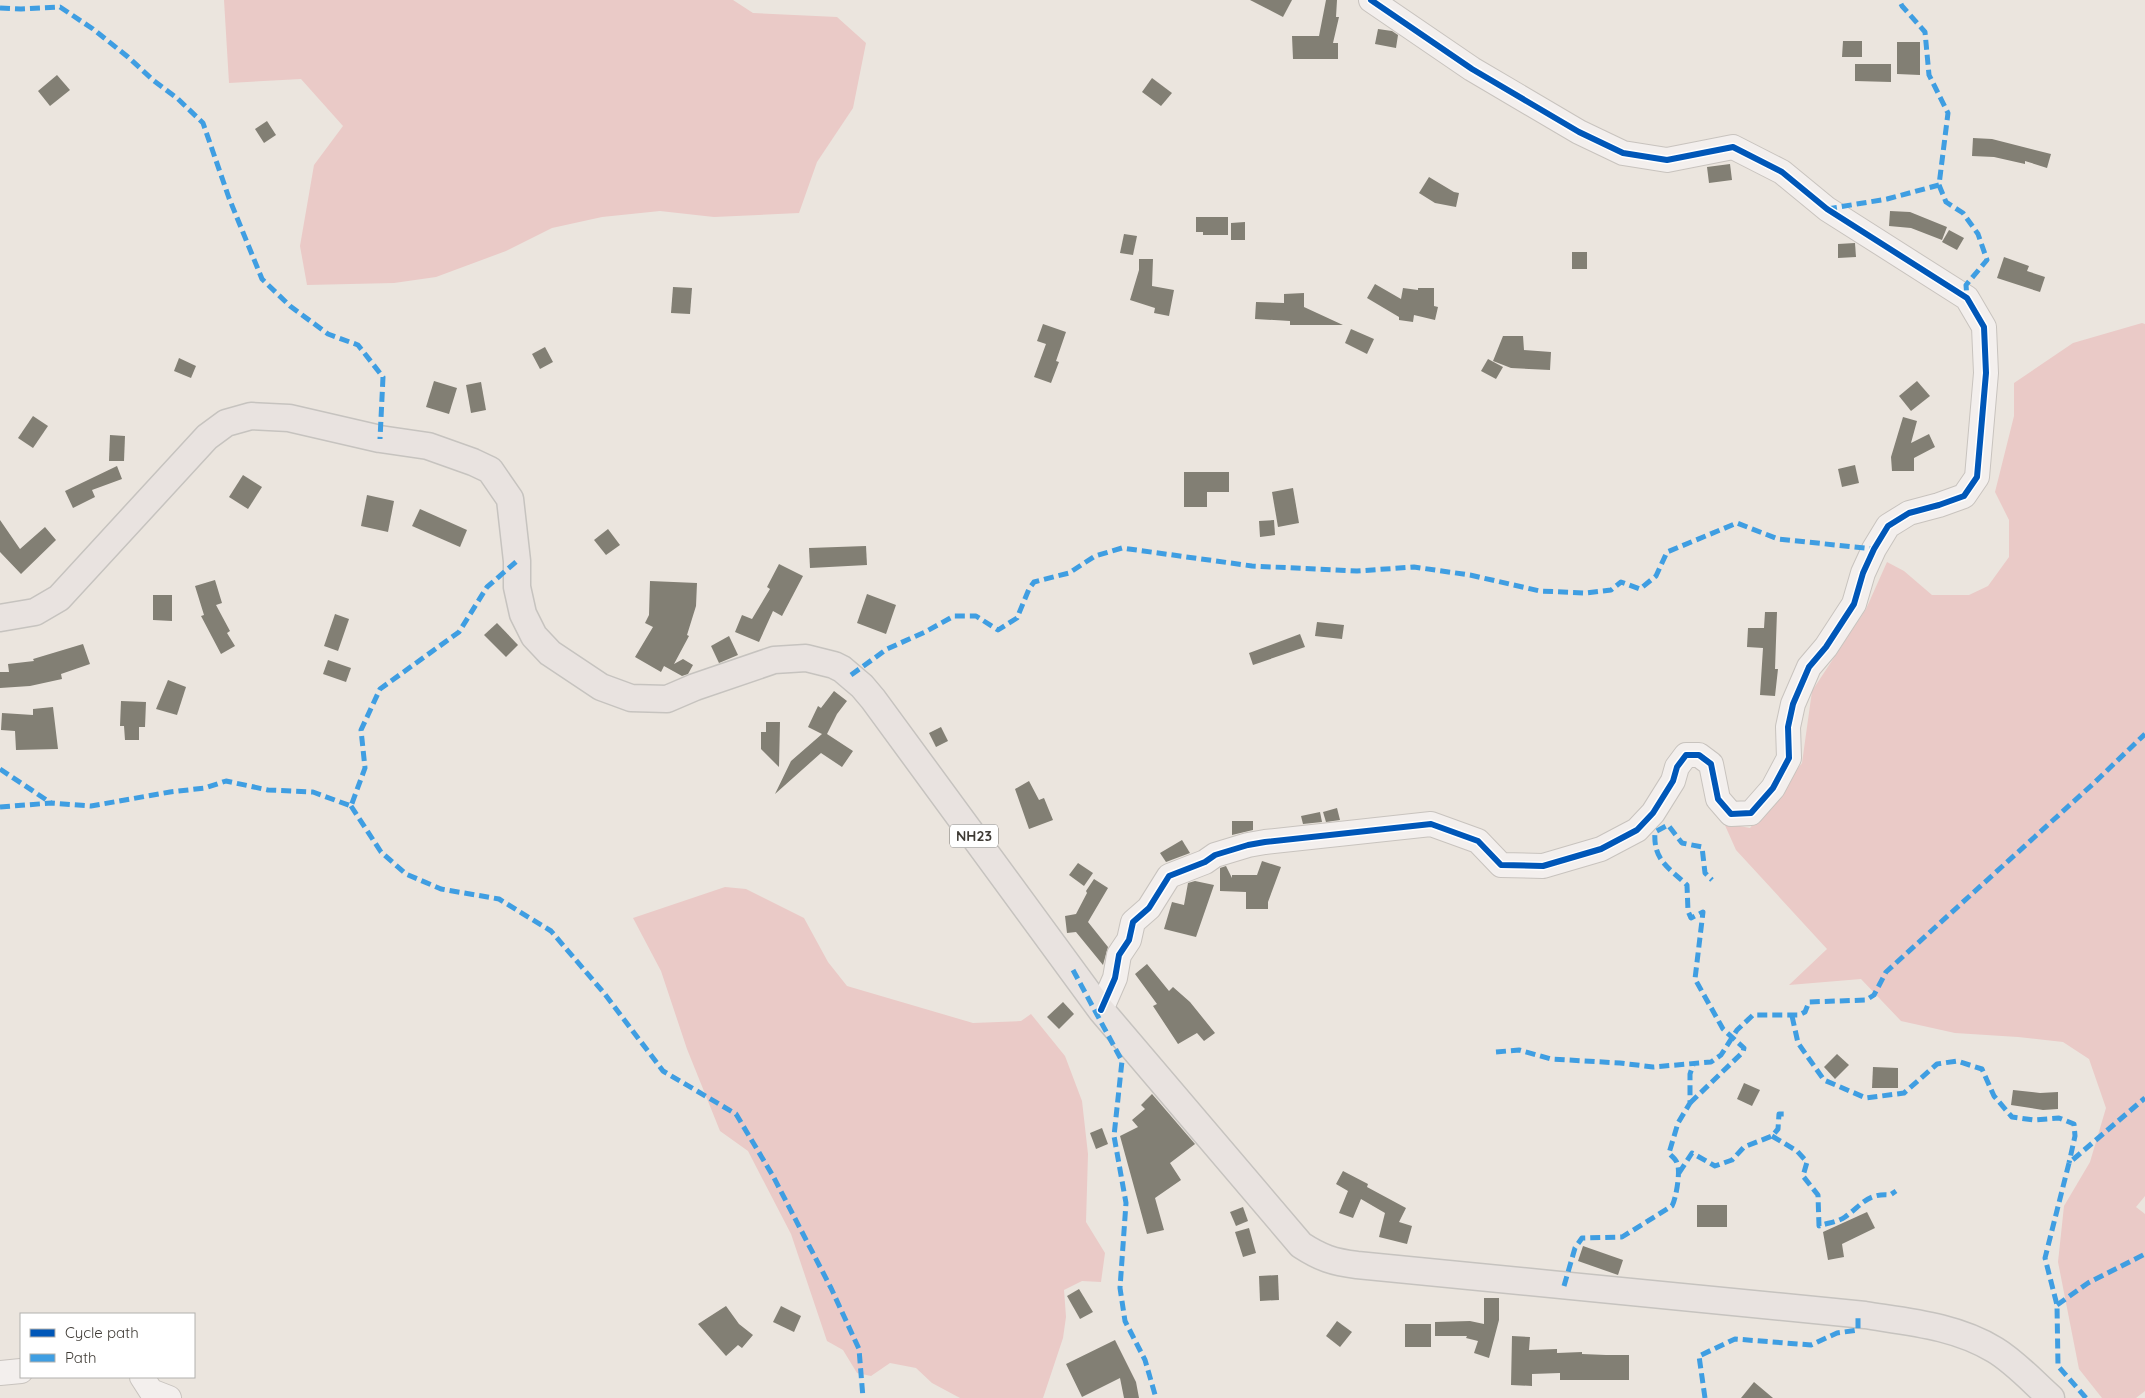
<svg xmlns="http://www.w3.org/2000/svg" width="2145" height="1398" font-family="Quicksand,sans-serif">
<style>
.green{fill:#eacac7}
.building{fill:#827f74}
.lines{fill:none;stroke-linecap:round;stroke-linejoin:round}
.secondary-casing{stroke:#c8c3be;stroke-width:26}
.primary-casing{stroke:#c6c3bf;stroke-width:29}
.secondary{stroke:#f3efed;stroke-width:24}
.primary{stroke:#e9e3e0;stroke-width:26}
.quiet{stroke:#3f9ee2;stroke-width:5;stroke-dasharray:10 5;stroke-linecap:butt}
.cycleway-casing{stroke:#fff;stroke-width:9}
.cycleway{stroke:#0057b8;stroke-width:6}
.labels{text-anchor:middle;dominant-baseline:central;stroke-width:5;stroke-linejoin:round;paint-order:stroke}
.shield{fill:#fff;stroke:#797672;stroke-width:1}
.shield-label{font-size:14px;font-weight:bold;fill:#3f3b35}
</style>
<rect width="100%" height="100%" fill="#ebe5de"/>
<!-- green -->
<g class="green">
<path d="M224 0H733L753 13 837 17 866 43 853 108 817 162 799 213 714 217 660 211 602 217 552 228 506 251 436 277 394 283 307 285 300 246 314 165 343 126 301 79 229 83Z"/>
<path d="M2142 323 2145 324V1196L2136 1207 2145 1214V1391L2136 1398H2102L2079 1369 2058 1262 2064 1206 2090 1162 2106 1108 2089 1059 2063 1042 2018 1037 1955 1033 1901 1021 1861 979 1789 985 1827 949 1736 850 1724 823 1750 828 1802 763 1812 691 1866 609 1887 562 1904 571 1932 595H1969L1988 586 2009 557V520L1995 492 2014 416V383L2073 343Z"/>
<path d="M725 887 746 889 804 918 828 962 847 986 973 1023 1021 1021 1031 1014 1065 1056 1082 1101 1088 1154 1086 1222 1105 1253 1101 1282 1082 1281 1064 1290 1066 1317 1063 1338 1043 1398H960L932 1383 916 1368 890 1363 871 1376 857 1373 843 1350 827 1341 791 1234 748 1151 720 1131 687 1049 661 971 633 918Z"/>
</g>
<!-- building -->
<g class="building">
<path d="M1250 0H1292L1283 17Z"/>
<path d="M1326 0H1337L1336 17H1339L1333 43H1338V59H1293L1292 36H1319Z"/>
<path d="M1378 29 1392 31 1398 35 1396 48 1375 44Z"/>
<path d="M1843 41H1862V57H1842Z"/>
<path d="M1897 42H1920V75L1897 74Z"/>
<path d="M1855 64H1891V82L1855 81Z"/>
<path d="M57 75 70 90 50 106 38 91Z"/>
<path d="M1152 78 1172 93 1161 106 1142 92Z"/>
<path d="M267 121 276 135 264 143 255 129Z"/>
<path d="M1973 138 1992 139 2051 154 2047 168 2025 161V164L1994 157 1972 156Z"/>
<path d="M1730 164 1732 180 1709 183 1707 167Z"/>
<path d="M1429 177 1454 192 1459 193 1456 207 1435 203 1419 193Z"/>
<path d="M1890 211 1910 212 1947 227 1942 240 1911 228 1889 226Z"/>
<path d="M1196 217H1228V235H1203V232H1196Z"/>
<path d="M1245 222V240H1231V223Z"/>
<path d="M1949 230 1964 238 1957 250 1942 242Z"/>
<path d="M1124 234 1137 236 1133 255 1120 253Z"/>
<path d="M1855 243 1856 257 1838 258V244Z"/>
<rect x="1572" y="252" width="15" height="17"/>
<path d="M2004 257 2029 266 2027 271 2045 277 2040 292 1997 278Z"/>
<path d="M1139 259H1153L1152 286 1174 290 1169 316 1154 313 1155 308 1130 300 1139 270Z"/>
<path d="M1375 284 1401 299 1403 288 1418 290V288H1434V306L1438 307 1435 320 1414 315 1413 322 1399 320V317L1367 298Z"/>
<path d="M673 287 692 288 690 314 671 313Z"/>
<path d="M1304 293V307L1343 325H1290V321L1255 319 1256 302 1284 303V294Z"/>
<path d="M1043 324 1066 332 1056 361 1059 362 1051 383 1034 377 1046 344 1037 341Z"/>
<path d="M1351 329 1374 339 1367 354 1345 343Z"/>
<path d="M1503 336H1523L1524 350 1551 352 1550 370 1511 368 1493 361Z"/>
<path d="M545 347 553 362 540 369 532 354Z"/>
<path d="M179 358 196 366 191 378 174 371Z"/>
<path d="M1488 359 1503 367 1496 379 1481 371Z"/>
<path d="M434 381 457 388 449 414 426 407Z"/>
<path d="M1917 381 1930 396 1911 411 1899 396Z"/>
<path d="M481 382 486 410 471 413 466 385Z"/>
<path d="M33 416 48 426 33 448 18 438Z"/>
<path d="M1903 417 1917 421 1911 443 1929 434 1935 447 1914 458V471H1892L1891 457Z"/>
<path d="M110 435 125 436 124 461H109Z"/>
<path d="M1855 465 1859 483 1842 487 1838 469Z"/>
<path d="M117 466 122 479 92 490 95 497 73 508 65 491Z"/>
<path d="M1184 472H1229V492H1207V507H1184Z"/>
<path d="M243 475 262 487 248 509 229 497Z"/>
<path d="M1293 488 1299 523 1278 527 1272 492Z"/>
<path d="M367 495 394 501 388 532 361 526Z"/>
<path d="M420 509 467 530 460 547 412 526Z"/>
<path d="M0 520 20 549 45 527 56 540 21 574 0 552Z"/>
<path d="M1274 520 1275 535 1260 537 1259 521Z"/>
<path d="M608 529 620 545 606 555 594 540Z"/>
<path d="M866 546 867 565 810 568 809 548Z"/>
<path d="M779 564 803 576 782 616 773 611 759 642 735 632 742 615 752 619 770 589 767 587Z"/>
<path d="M215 580 222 603 216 605 230 631 227 633 235 646 221 654 201 616 204 615 195 586Z"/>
<path d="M650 581 697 583 696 606 687 635 689 636 674 664 683 659 693 665 688 674 682 676 664 666 661 672 635 657 653 627 645 623 649 615Z"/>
<path d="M867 594 896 605 886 634 857 623Z"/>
<path d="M153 595H172V621L153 620Z"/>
<path d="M1765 612H1777L1775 669H1778L1775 696 1760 695 1763 648 1747 647 1748 628H1764Z"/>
<path d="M335 614 349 619 338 651 324 646Z"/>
<path d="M1317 622 1344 625 1342 639 1315 636Z"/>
<path d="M497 623 518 645 506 657 484 635Z"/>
<path d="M1300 634 1305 647 1253 665 1249 653Z"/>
<path d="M729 636 738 655 719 663 711 646Z"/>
<path d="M83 644 90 664 61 674 62 679 30 686 0 688V672H9L8 664 34 661 33 659Z"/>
<path d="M328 660 351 668 346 682 323 674Z"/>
<path d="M168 680 186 687 177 715 156 709Z"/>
<path d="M834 691 847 701 837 714 827 734 853 751 842 767 821 753 775 794 791 761 822 734 808 727 818 706 821 708Z"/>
<path d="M121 701 146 702 145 727H139V740H125L124 726H120Z"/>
<path d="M53 707 58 749 16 750 15 731 1 730 2 713 33 715V709Z"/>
<path d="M766 722H780L779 767 761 749V732H766Z"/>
<path d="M941 727 948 741 936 747 929 733Z"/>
<path d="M1029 781 1039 800 1044 798 1053 820 1029 829 1015 789Z"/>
<path d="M1337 808 1340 820 1326 822 1323 812Z"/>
<path d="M1320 812 1322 822 1303 824 1301 816Z"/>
<path d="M1232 821H1253V830L1232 835Z"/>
<path d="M1182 840 1190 853 1166 862 1160 853Z"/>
<path d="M1262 861 1281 867 1268 902V909H1246V892L1220 891V868L1226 866 1232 878V875H1257Z"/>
<path d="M1078 863 1093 873 1084 886 1069 875Z"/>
<path d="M1094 879 1108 888 1088 922 1108 947 1103 965 1076 932 1067 933 1065 916 1076 914 1087 893 1086 891Z"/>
<path d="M1195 881 1214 885 1196 937 1164 929 1172 902 1184 905 1188 883Z"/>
<path d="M1147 964 1169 991 1173 987 1190 1002 1215 1033 1204 1041 1197 1033 1178 1044 1153 1006 1157 1004 1135 974Z"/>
<path d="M1063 1002 1074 1014 1059 1029 1047 1017Z"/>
<path d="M1837 1054 1849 1065 1835 1079 1824 1067Z"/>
<path d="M1873 1067 1898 1068V1088H1872Z"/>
<path d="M1744 1083 1760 1090 1752 1106 1737 1099Z"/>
<path d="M2013 1090 2040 1093 2058 1092V1109L2043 1110 2011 1105Z"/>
<path d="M1152 1094 1195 1144 1170 1163 1181 1180 1155 1198 1164 1230 1147 1234 1120 1136 1138 1127 1132 1120 1145 1109 1141 1105Z"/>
<path d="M1102 1128 1108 1144 1096 1149 1090 1133Z"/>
<path d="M1343 1171 1368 1184 1367 1187 1406 1208 1399 1222 1412 1226 1407 1244 1379 1237 1385 1213 1361 1199 1353 1218 1339 1213 1348 1191 1336 1184Z"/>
<rect x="1697" y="1205" width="30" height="22"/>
<path d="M1243 1207 1248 1221 1236 1226 1230 1212Z"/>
<path d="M1867 1212 1875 1228 1842 1244 1844 1257 1828 1260 1823 1232Z"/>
<path d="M1249 1228 1256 1253 1243 1257 1235 1232Z"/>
<path d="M1583 1246 1623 1260 1618 1275 1578 1261Z"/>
<path d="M1278 1275 1279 1300 1260 1301 1259 1276Z"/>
<path d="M1079 1289 1093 1312 1080 1319 1067 1296Z"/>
<path d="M1484 1298H1499V1320L1489 1358 1474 1353 1478 1341 1466 1338 1467 1336H1435V1322L1470 1321 1484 1324Z"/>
<path d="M726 1306 739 1324 753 1335 742 1348 738 1345 726 1356 698 1324Z"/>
<path d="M781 1306 801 1316 794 1332 773 1322Z"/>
<path d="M1337 1321 1352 1332 1340 1347 1326 1336Z"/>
<rect x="1405" y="1324" width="26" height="23"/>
<path d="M1512 1336 1530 1337 1529 1350 1557 1349V1353L1582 1352V1354L1606 1355H1629V1380H1560V1373L1532 1374V1386L1511 1385Z"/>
<path d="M1115 1340 1136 1382 1139 1398H1124L1120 1378 1082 1397 1066 1364Z"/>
<path d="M1754 1382 1773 1398H1741Z"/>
</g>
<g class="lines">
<defs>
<g id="secondary">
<path d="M1101 1010 1115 978 1119 955 1129 940 1133 922 1149 908 1169 876 1205 862 1215 855 1248 845 1265 842 1431 824 1478 841 1501 865 1543 866 1601 849 1637 830 1653 813 1673 781 1677 767 1686 755H1699L1711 764 1718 799 1731 814 1751 813 1773 788 1789 758 1788 727 1793 704 1809 667 1826 647 1854 604 1863 573 1874 549 1888 526 1909 513 1939 505 1964 496 1977 477 1986 373 1984 327 1967 298 1827 209 1782 172 1733 147 1667 160 1623 153 1579 132 1472 69 1371 0"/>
<path d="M0 1373 21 1371"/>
<path d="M142 1377 151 1391 169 1398"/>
</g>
<path id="primary" d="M0 618 35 612 59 598 207 437 226 423 251 416 289 418 380 439 428 446 473 462 490 470 510 499 517 561V587L523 614 534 636 550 653 601 687 631 698 667 699 695 687 774 660 806 658 834 665 842 669 862 686 873 699 1101 1010 1301 1245C1321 1258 1333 1262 1357 1265L1865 1315C1909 1322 1956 1326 1995 1350 2015 1362 2033 1382 2051 1398"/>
</defs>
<!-- secondary casing -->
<use href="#secondary" class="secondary-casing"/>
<!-- primary casing -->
<use href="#primary" class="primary-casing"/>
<!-- secondary -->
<use href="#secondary" class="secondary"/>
<!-- primary -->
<use href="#primary" class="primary"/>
<!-- quiet -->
<g class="quiet">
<path d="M0 8 21 9 60 7 93 29 128 57 153 80 177 98 203 123 229 198 262 279 290 306 328 334 358 345 383 377 380 439"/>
<path d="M1939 185 1946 202 1963 213 1978 234 1987 260 1966 285 1967 298"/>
<path d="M1827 209 1887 199 1939 185 1948 113 1929 75 1925 32 1902 6 1899 0"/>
<path d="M851 675 887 649 925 632 954 616H976L998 630 1017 618 1029 589 1034 582 1069 573 1095 556 1122 548 1252 566 1357 571 1414 567 1470 575 1540 591 1585 593 1611 590 1621 582 1640 589 1656 576 1667 552 1737 523 1778 539 1874 549"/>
<path d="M0 769 51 803"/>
<path d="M351 806 381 852 406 874 441 889 499 899 551 931 604 993 663 1071 736 1114 773 1176 831 1288 859 1349 863 1398"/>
<path d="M0 807 51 803 91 806 170 792 205 788 226 781 268 790 313 792 351 806 365 768 361 730 380 689 459 632 487 587 517 561"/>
<path d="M1073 970 1122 1061 1114 1136 1126 1203 1120 1288 1125 1321 1145 1360 1156 1398"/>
<path d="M1792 1016 1798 1043 1824 1080 1866 1098 1904 1093 1937 1064 1957 1061 1982 1069 1994 1096 2012 1117 2034 1120 2059 1118 2074 1124 2075 1136 2069 1163"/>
<path d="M1496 1052 1519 1050 1551 1059 1620 1063 1653 1067 1711 1062 1721 1055 1737 1030 1753 1015H1799L1805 1012 1809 1002 1866 1000 1874 995 1886 972 2094 783 2145 734"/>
<path d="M1690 1103 1743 1052 1744 1048 1723 1029 1695 979 1703 912 1691 918 1688 911 1687 885C1668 867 1653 860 1655 832L1668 825 1682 843 1702 847 1705 873 1712 880"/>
<path d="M1772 1136 1797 1151 1807 1162 1803 1176 1818 1195 1819 1226C1827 1223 1838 1222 1845 1217 1862 1205 1867 1193 1890 1195L1896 1191"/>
<path d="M1679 1173 1692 1153 1715 1166 1732 1160 1744 1147 1772 1136 1778 1129 1779 1114H1785"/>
<path d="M1564 1286 1575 1248 1582 1238 1622 1237 1672 1206C1676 1199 1681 1170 1677 1163 1676 1159 1671 1156 1669 1153L1678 1123 1690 1103V1074L1693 1065"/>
<path d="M2057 1305 2088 1283 2145 1254"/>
<path d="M1705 1398 1699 1356 1735 1339 1811 1345 1837 1333 1858 1330V1314"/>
<path d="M2086 1398 2058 1366 2057 1305 2045 1258 2069 1163 2145 1098"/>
</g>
<defs>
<path id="cycleway" d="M1101 1010 1115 978 1119 955 1129 940 1133 922 1149 908 1169 876 1205 862 1215 855 1248 845 1265 842 1431 824 1478 841 1501 865 1543 866 1601 849 1637 830 1653 813 1673 781 1677 767 1686 755H1699L1711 764 1718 799 1731 814 1751 813 1773 788 1789 758 1788 727 1793 704 1809 667 1826 647 1854 604 1863 573 1874 549 1888 526 1909 513 1939 505 1964 496 1977 477 1986 373 1984 327 1967 298 1827 209 1782 172 1733 147 1667 160 1623 153 1579 132 1472 69 1371 0"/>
</defs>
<!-- cycleway casing -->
<use href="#cycleway" class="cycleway-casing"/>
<!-- cycleway -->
<use href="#cycleway" class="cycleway"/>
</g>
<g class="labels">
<!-- shield labels -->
<rect class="shield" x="950" y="824.5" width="48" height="23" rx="4"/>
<g class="shield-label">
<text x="974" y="836">NH23</text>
</g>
</g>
<!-- legend -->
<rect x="20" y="1313" width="175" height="65" fill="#ffffff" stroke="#b2b1ae"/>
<rect x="30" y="1329" width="25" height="8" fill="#0057b8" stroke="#b2b1ae"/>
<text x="65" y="1338" font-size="15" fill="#3f3b35">Cycle path</text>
<rect x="30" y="1354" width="25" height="8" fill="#3f9ee2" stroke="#b2b1ae"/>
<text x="65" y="1363" font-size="15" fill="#3f3b35">Path</text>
</svg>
